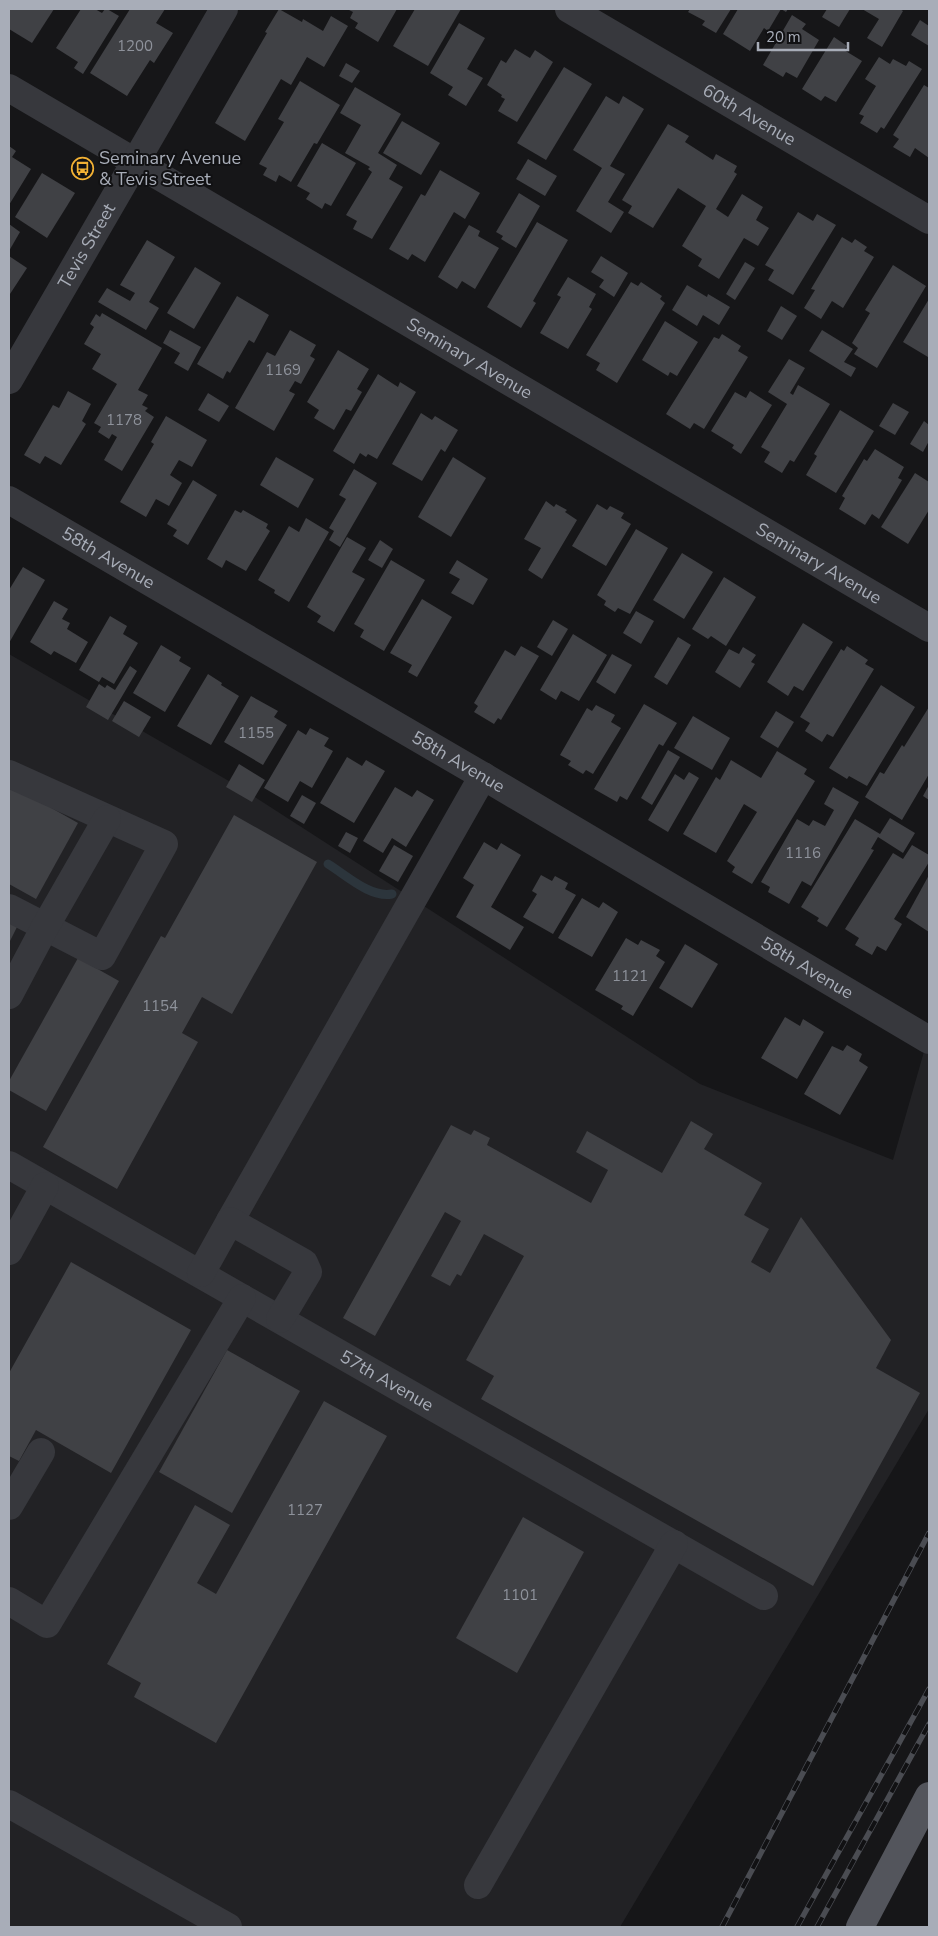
<svg xmlns="http://www.w3.org/2000/svg" width="938" height="1936" font-family="'Nunito Sans',sans-serif">
<style>
.built{fill:#222225}
.lines{fill:none;stroke-linecap:round;stroke-linejoin:round}
.stream{stroke:#2c353c;stroke-width:9}
.building{fill:#404145}
.minor{stroke:#37383d;stroke-width:28}
.major{stroke:#53555c;stroke-width:28}
.rail-casing{stroke:#4a4c52;stroke-width:5.5}
.rail{stroke:#111113;stroke-width:4;stroke-dasharray:11;stroke-linecap:butt}
.labels{text-anchor:middle;dominant-baseline:central;stroke-width:4;stroke-linejoin:round;paint-order:stroke}
.number-label{font-size:15px;fill:#8e929b}
.street-label{font-size:18px;fill:#a8adb8;stroke:#111113}
.poi-label{font-size:18px;fill:#a8adb8;stroke:#111113;text-anchor:start}
</style>
<rect width="100%" height="100%" fill="#161618"/>
<!-- built -->
<path class="built" d="M9 654 241 788 700 1084 893 1160 929 1034V1409L620 1927H9Z"/>
<g class="lines">
<!-- stream -->
<path class="stream" d="M328 864C346 875 370 898 392 894"/>
</g>
<!-- building -->
<g class="building">
<path d="M9 9H54L32 43 9 29Z"/>
<path d="M81 9H95L102 13 105 9H107L119 16 83 74 74 68 78 62 56 48Z"/>
<path d="M130 9H165L156 23 173 33 154 63 150 60 127 96 90 73Z"/>
<path d="M279 9 302 22 303 19 323 31 331 16 348 26 324 67 307 57 291 85 281 79 245 141 215 123 267 33 265 32Z"/>
<path d="M347 9H397L378 42 355 28 358 23 350 18 353 12Z"/>
<path d="M415 9H461L428 66 393 46Z"/>
<path d="M690 9H731L716 33 702 25 705 21 688 12Z"/>
<path d="M738 9H788L786 12 781 9 768 31 764 28 750 51 723 34Z"/>
<path d="M827 9H850L839 27 822 17Z"/>
<path d="M862 9H900L903 11 882 47 867 38 879 19Z"/>
<path d="M792 15 806 24 802 29 819 40 797 78 786 72 783 77 763 65Z"/>
<path d="M920 20 929 26V46L911 35Z"/>
<path d="M459 23 485 38 467 69 483 78 466 106 448 95 453 87 430 73Z"/>
<path d="M834 37 847 46 844 50 862 61 836 102 825 96 821 101 802 89Z"/>
<path d="M515 49 530 58 535 50 553 62 517 122 498 111 505 99 501 97 502 95 487 85 501 60 506 63Z"/>
<path d="M879 57 890 64 893 59 906 66 909 61 922 69 884 129 881 127 877 133 860 123 864 116 859 114 876 86 865 79Z"/>
<path d="M346 63 360 71 352 83 339 76Z"/>
<path d="M564 67 592 84 546 160 517 143Z"/>
<path d="M300 81 340 105 317 144 314 143 291 182 279 175 276 182 263 175 267 168 259 164 284 122 278 119Z"/>
<path d="M924 85 929 88V158L915 148 910 157 893 147 899 139 893 135Z"/>
<path d="M355 87 401 114 378 153 397 165 389 179 403 187 372 239 353 229 357 221 346 215 372 172 368 169 370 167 345 153 361 125 340 113Z"/>
<path d="M606 96 619 104 623 96 644 109 610 166 625 174 608 202 624 212 611 233 576 211 602 168 573 150Z"/>
<path d="M402 121 440 143 421 175 383 153Z"/>
<path d="M668 124 689 136 685 142 713 160 716 154 737 166 734 172 737 174 716 209 728 217 742 194 763 207 756 220 769 228 758 246 744 238 719 279 698 266 702 259 682 246 706 206 678 188 653 228 628 213 632 206 622 200Z"/>
<path d="M322 143 356 163 331 206 325 203 322 209 306 199 310 193 297 186Z"/>
<path d="M9 146 16 151 12 157 31 169 9 205Z"/>
<path d="M528 159 557 176 545 196 516 179Z"/>
<path d="M440 170 480 193 465 219 454 212 425 262 412 254 408 260 389 249 421 194 425 196Z"/>
<path d="M42 173 75 193 47 238 15 217Z"/>
<path d="M519 193 540 206 516 248 501 239 503 236 496 232Z"/>
<path d="M798 212 813 221 817 214 836 225 793 295 768 280 774 270 765 265Z"/>
<path d="M537 222 568 240 533 301 536 303 521 328 487 307Z"/>
<path d="M9 224 20 232 9 251Z"/>
<path d="M469 225 480 231 478 236 499 248 475 289 462 281 457 289 438 277Z"/>
<path d="M842 237 852 243 855 239 867 247 864 251 874 257 843 308 832 301 821 319 804 308 815 290 811 289Z"/>
<path d="M147 240 175 257 149 302 159 308 146 330 98 302 107 288 130 301 135 293 120 285Z"/>
<path d="M9 256 27 268 10 294H9Z"/>
<path d="M601 256 628 273 614 297 599 287 604 280 591 272Z"/>
<path d="M745 262 755 268 735 300 726 294Z"/>
<path d="M893 265 926 286 877 368 854 354 858 348 852 343 870 313 865 310Z"/>
<path d="M195 267 221 283 194 329 167 313Z"/>
<path d="M568 277 596 294 589 307 592 309 568 349 540 333 561 297 557 295Z"/>
<path d="M631 282 638 286 641 282 662 296 660 299 665 303 617 383 596 370 600 363 586 355Z"/>
<path d="M687 285 707 297 708 294 730 307 719 325 703 315 697 326 672 310Z"/>
<path d="M237 296 269 315 254 343 249 340 230 373 227 371 223 379 197 364Z"/>
<path d="M929 299V355L928 357 903 342Z"/>
<path d="M781 306 797 316 782 340 767 331Z"/>
<path d="M102 313 162 348 138 390 148 395 142 405 148 408 145 411 154 417 122 471 104 460 117 437 112 434 109 439 98 432 101 427 94 423 117 384 92 369 101 354 84 344 94 327 90 324 96 314 100 317Z"/>
<path d="M665 321 698 342 677 376 670 372 668 376 642 360Z"/>
<path d="M170 330 201 347 188 371 174 363 180 353 163 343Z"/>
<path d="M290 330 316 345 310 356 315 359 301 384 295 381 289 391 295 394 274 431 235 408 267 352 275 356Z"/>
<path d="M822 330 853 349 844 362 856 368 851 377 809 351Z"/>
<path d="M722 334 741 346 738 351 748 357 704 429 694 423 690 429 666 414 714 337 719 339Z"/>
<path d="M338 350 369 369 357 389 362 392 351 411 346 409 334 430 314 418 319 410 307 402Z"/>
<path d="M789 359 805 368 790 393 793 395 798 385 830 404 794 462 790 460 782 473 764 462 770 452 761 447 787 404 768 392Z"/>
<path d="M378 374 398 387 400 382 416 392 377 459 368 454 366 457 360 453 354 464 333 451Z"/>
<path d="M68 391 91 404 82 421 86 424 61 465 45 456 40 464 24 455 53 405 59 408Z"/>
<path d="M750 391 772 405 741 454 732 448 734 445 711 431 735 392 746 398Z"/>
<path d="M208 393 229 406 219 422 198 410Z"/>
<path d="M893 403 909 412 895 435 879 426Z"/>
<path d="M840 410 874 431 836 493 806 475 817 456 814 454Z"/>
<path d="M421 413 432 420 435 416 458 430 445 452 441 449 422 481 392 464Z"/>
<path d="M166 416 207 440 192 467 179 460 170 475 182 483 169 506 156 499 146 517 120 502 154 444 151 442Z"/>
<path d="M924 421 929 425V441L923 452 910 444Z"/>
<path d="M875 449 904 467 898 478 902 480 879 519 872 514 865 525 839 509 845 498 842 496 864 459 867 461Z"/>
<path d="M276 457 314 479 298 508 260 485Z"/>
<path d="M453 457 486 478 451 537 418 517Z"/>
<path d="M354 469 377 483 340 547 329 540 334 531 329 528 346 499 339 495Z"/>
<path d="M915 473 929 482V510L908 544 881 527Z"/>
<path d="M193 480 217 495 188 545 173 536 177 530 167 524Z"/>
<path d="M546 501 554 507 556 504 567 510 565 512 577 520 542 579 528 570 541 548 524 539Z"/>
<path d="M597 504 607 510 610 506 624 513 621 518 631 524 606 566 572 546Z"/>
<path d="M235 510 241 513 243 510 268 524 266 528 270 531 246 571 226 560 222 568 207 559Z"/>
<path d="M306 518 329 532 289 602 274 593 275 590 258 580 289 526 299 532Z"/>
<path d="M636 529 668 548 630 614 618 608 615 612 604 605 606 601 597 595Z"/>
<path d="M347 537 366 548 352 572 365 579 334 632 317 622 321 616 307 607Z"/>
<path d="M380 540 393 549 382 568 368 560Z"/>
<path d="M682 553 713 572 684 619 653 600Z"/>
<path d="M391 560 425 580 384 651 360 637 364 630 354 624Z"/>
<path d="M457 560 488 579 473 605 451 593 460 579 449 573Z"/>
<path d="M23 567 45 580 9 643V590Z"/>
<path d="M724 577 756 597 726 646 711 636 708 639 692 629Z"/>
<path d="M422 599 452 617 417 677 408 672 412 665 390 653Z"/>
<path d="M54 601 68 609 62 619 70 623 67 629 88 642 76 663 54 651 51 655 30 642Z"/>
<path d="M636 611 654 621 641 644 623 633Z"/>
<path d="M110 616 127 626 123 634 138 643 114 684 102 677 99 682 79 670Z"/>
<path d="M553 620 568 629 552 656 537 647Z"/>
<path d="M803 623 833 642 803 691 794 686 788 696 767 682Z"/>
<path d="M573 634 607 655 579 701 561 691 556 700 540 690Z"/>
<path d="M678 637 691 645 667 685 654 677Z"/>
<path d="M161 645 181 657 179 661 191 668 165 712 133 693Z"/>
<path d="M521 646 539 656 501 720 498 718 494 724 474 712 478 706 474 703 505 650 515 656Z"/>
<path d="M847 646 868 660 865 664 874 669 833 737 827 734 822 742 805 731 810 723 800 717 841 649 844 651Z"/>
<path d="M743 647 756 655 751 662 755 664 740 688 715 672 729 649 739 654Z"/>
<path d="M612 654 632 665 615 694 596 682Z"/>
<path d="M130 666 137 671 108 720 86 707 99 684 105 688 107 685 115 690Z"/>
<path d="M208 674 222 683 221 685 239 696 211 745 177 726Z"/>
<path d="M881 685 915 707 867 786 849 776 847 779 829 768Z"/>
<path d="M251 696 278 711 274 717 287 725 263 765 224 742Z"/>
<path d="M124 701 151 717 139 737 112 721Z"/>
<path d="M644 704 677 723 663 746 659 744 627 800 620 796 617 802 594 789Z"/>
<path d="M596 705 615 715 611 722 621 728 593 774 586 770 583 774 568 765 571 761 560 755 587 708 592 711Z"/>
<path d="M929 707V774L902 820 865 797 880 772 884 774 902 745 904 747Z"/>
<path d="M776 711 794 722 778 748 760 737Z"/>
<path d="M693 716 730 738 712 770 674 748Z"/>
<path d="M310 728 329 738 324 746 333 751 312 788 300 781 288 802 264 788 298 730 306 735Z"/>
<path d="M668 750 680 757 652 805 641 798Z"/>
<path d="M777 751 807 769 804 774 815 781 752 884 732 872 735 867 727 861 757 812 744 804 716 853 683 834 716 777 720 780 731 760 761 778Z"/>
<path d="M347 757 362 766 366 760 385 771 354 823 320 803Z"/>
<path d="M239 764 265 780 252 802 226 787Z"/>
<path d="M689 772 699 778 668 832 648 820 675 774 684 780Z"/>
<path d="M9 784 78 823 36 899 9 884Z"/>
<path d="M929 785V800L923 796Z"/>
<path d="M395 787 412 797 417 790 434 800 406 847 392 838 383 853 363 841Z"/>
<path d="M833 787 859 802 811 886 802 881 789 904 768 892 770 887 761 882 797 819 809 826 813 820 825 826 834 810 824 804Z"/>
<path d="M302 795 316 803 304 824 290 816Z"/>
<path d="M234 815 317 862 232 1014 202 997 182 1033 198 1042 117 1189 43 1147 161 936 165 938Z"/>
<path d="M890 818 915 833 903 853 878 837 871 849 874 850 827 927 817 921 819 918 801 907 855 819 880 834Z"/>
<path d="M346 832 358 838 350 853 338 846Z"/>
<path d="M484 842 497 850 501 843 521 855 491 907 524 927 510 950 456 917 474 885 463 878Z"/>
<path d="M394 845 413 856 398 882 379 871Z"/>
<path d="M912 845 929 855V862L894 919 902 924 886 951 877 946 872 955 855 945 859 938 845 929 893 853 903 859Z"/>
<path d="M541 875 552 881 555 876 568 883 565 889 576 895 553 934 523 917 537 894 532 891Z"/>
<path d="M929 875V932L906 917Z"/>
<path d="M582 898 599 908 603 902 618 912 592 957 558 938Z"/>
<path d="M9 922 17 927 9 943Z"/>
<path d="M626 938 638 945 641 940 660 950 656 956 665 962 633 1016 621 1009 623 1006 595 990Z"/>
<path d="M685 944 718 964 692 1008 659 988Z"/>
<path d="M78 958 119 981 46 1111 9 1090V1081Z"/>
<path d="M785 1017 800 1026 803 1019 824 1032 797 1079 761 1058Z"/>
<path d="M847 1045 862 1054 859 1061 868 1067 840 1115 804 1094 832 1046 843 1051Z"/>
<path d="M691 1121 713 1134 704 1149 762 1183 744 1215 769 1229 751 1262 770 1273 801 1217 891 1340 876 1368 920 1393 813 1586 481 1399 494 1376 466 1360 524 1256 484 1234 461 1276 457 1274 450 1286 431 1276 461 1221 445 1212 375 1336 343 1318 451 1125 471 1135 474 1130 490 1138 487 1145 591 1203 608 1170 576 1152 587 1131 662 1173Z"/>
<path d="M71 1262 191 1330 111 1473 36 1430 19 1461 9 1456V1373Z"/>
<path d="M227 1350 300 1391 232 1513 159 1472Z"/>
<path d="M324 1401 387 1436 216 1743 134 1697 141 1683 107 1664 195 1505 230 1525 197 1583 216 1594Z"/>
<path d="M523 1517 584 1552 517 1673 456 1638Z"/>
</g>
<g class="lines">
<!-- minor -->
<g class="minor">
<path id="s1" d="M569 9 929 220"/>
<path id="s2" d="M9 88 929 628"/>
<path id="s3" d="M9 380 224 9"/>
<path id="s4" d="M9 500 483 776 929 1040"/>
<path d="M9 774 164 844 102 956 9 908"/>
<path d="M9 995 45 927 107 819"/>
<path id="s5" d="M9 1165 764 1596"/>
<path d="M230 1221 483 776"/>
<path d="M9 1251 45 1186"/>
<path d="M201 1273 230 1221 304 1263 308 1272 280 1319"/>
<path d="M9 1506 41 1452"/>
<path d="M9 1601 47 1624 242 1298"/>
<path d="M9 1804 228 1927"/>
<path d="M478 1885 674 1544"/>
</g>
<!-- major -->
<path class="major" d="M860 1927 929 1796"/>
<defs>
<g id="rail">
<path d="M722 1927 929 1533"/>
<path d="M797 1927 929 1689"/>
<path d="M817 1927 929 1724"/>
</g>
</defs>
<!-- rail casing -->
<use href="#rail" class="rail-casing"/>
<!-- rail -->
<use href="#rail" class="rail"/>
</g>
<!-- icons -->
<defs>
<symbol id="bus-ring" viewBox="-11 -11 22 22"><circle r="9.5" fill="#111113" stroke="#f2b134" stroke-width="1.5"/><path d="M-5-6H5V4H4V6H2V4H-2V6H-4V4H-5ZM-3.5-4V0h7V-4ZM-3.5 1.2v1.5H-2V1.2ZM2 1.2v1.5H3.5V1.2Z" fill="#f2b134"/></symbol>
</defs>
<g fill-rule="evenodd">
<use href="#bus-ring" x="70" y="156" width="25" height="25"/>
</g>
<g class="labels">
<!-- number labels -->
<g class="number-label">
<text x="135" y="46">1200</text>
<text x="283" y="370">1169</text>
<text x="124" y="420">1178</text>
<text x="256" y="733">1155</text>
<text x="803" y="853">1116</text>
<text x="630" y="976">1121</text>
<text x="160" y="1006">1154</text>
<text x="305" y="1510">1127</text>
<text x="520" y="1595">1101</text>
</g>
<!-- street labels -->
<g class="street-label">
<text stroke="none"><textPath href="#s1" startOffset="209">60th Avenue</textPath></text>
<text stroke="none"><textPath href="#s3" startOffset="155">Tevis Street</textPath></text>
<text stroke="none"><textPath href="#s2" startOffset="534">Seminary Avenue</textPath></text>
<text stroke="none"><textPath href="#s4" startOffset="115">58th Avenue</textPath></text>
<text stroke="none"><textPath href="#s2" startOffset="939">Seminary Avenue</textPath></text>
<text stroke="none"><textPath href="#s4" startOffset="520">58th Avenue</textPath></text>
<text stroke="none"><textPath href="#s4" startOffset="925">58th Avenue</textPath></text>
<text stroke="none"><textPath href="#s5" startOffset="435">57th Avenue</textPath></text>
</g>
<!-- poi labels -->
<g class="poi-label">
<text x="99" y="158">Seminary Avenue<tspan x="99" dy="21">&amp; Tevis Street</tspan></text>
</g>
</g>
<!-- border -->
<rect width="938" height="1936" fill="none" stroke="#a8adb8" stroke-width="20"/>
<!-- scale -->
<path d="M758 42v8h90v-8" fill="none" stroke="#a8adb8" stroke-width="2.5"/>
<text x="766" y="42" font-size="15" fill="#a8adb8" stroke="#111113" stroke-width="4" paint-order="stroke">20 m</text>
</svg>
